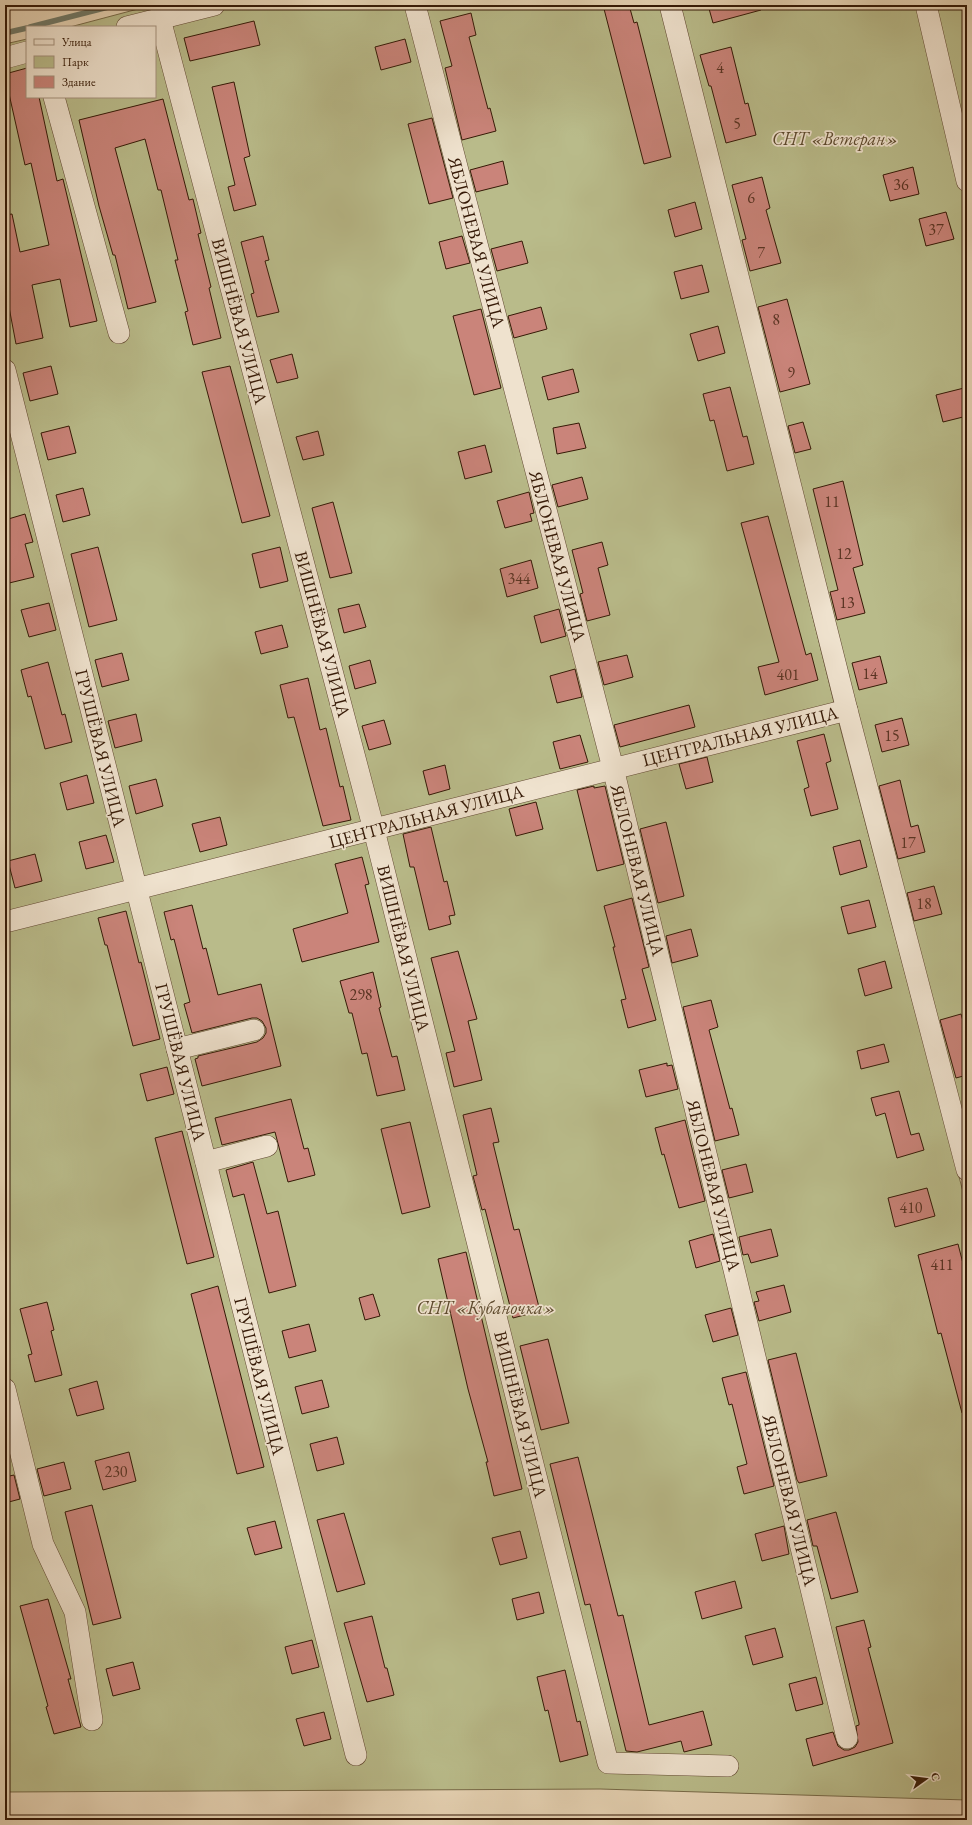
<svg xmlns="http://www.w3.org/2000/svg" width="972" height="1825" font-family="'EB Garamond',serif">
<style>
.green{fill:#b9bb8a;stroke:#776a48}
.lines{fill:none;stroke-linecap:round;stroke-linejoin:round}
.stream{stroke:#707968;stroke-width:5.5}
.building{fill:#ca847a;stroke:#351906}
.minor-casing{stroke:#614832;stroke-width:22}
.minor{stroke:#efe2ce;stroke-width:21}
.labels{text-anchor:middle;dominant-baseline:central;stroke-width:3.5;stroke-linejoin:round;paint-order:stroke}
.number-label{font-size:16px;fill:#5a3423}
.park-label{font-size:18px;font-style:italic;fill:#5d4a2e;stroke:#efe2ce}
.street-label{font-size:18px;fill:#351906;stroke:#efe2ce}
</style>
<rect width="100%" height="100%" fill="#e6d3b4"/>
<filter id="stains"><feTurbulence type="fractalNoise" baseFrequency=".005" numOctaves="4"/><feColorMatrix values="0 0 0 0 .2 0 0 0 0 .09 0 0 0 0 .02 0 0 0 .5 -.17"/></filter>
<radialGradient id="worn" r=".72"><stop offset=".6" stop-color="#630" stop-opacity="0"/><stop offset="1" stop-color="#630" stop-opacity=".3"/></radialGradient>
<!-- green -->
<g class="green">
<path d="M153 5H662L839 723 967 1207V1800L600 1789 5 1792V44L27 39V97H155V27H70Z"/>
<path d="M664 5H967V1192L842 714Z"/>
</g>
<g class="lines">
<!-- stream -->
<g class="stream">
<path d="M30 27 116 5"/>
<path d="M5 33 27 28"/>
</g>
</g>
<!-- building -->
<g class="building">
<path d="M603 5H629L634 23 637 22 671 157 644 164Z"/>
<path d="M708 5H760L761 10 713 23Z"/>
<path d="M471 13 476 35 469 37 488 109 490 108 496 131 462 140 445 68 452 66 440 21Z"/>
<path d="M254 21 260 45 190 61 184 38Z"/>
<path d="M405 39 411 62 381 70 375 47Z"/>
<path d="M731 47 745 104 748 103 756 135 726 143 711 86H709L700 55Z"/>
<path d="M27 68V97H39L57 181 63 179 97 321 70 327 60 279 32 285 43 338 16 344 5 286V215L12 214 20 252 49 245 31 163 25 165 5 76V74Z"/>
<path d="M234 82 250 156 244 158 256 205 234 211 228 187 235 185 212 87Z"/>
<path d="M163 99 189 200 193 199 201 233 198 234 211 287 209 288 221 338 193 345 185 312 188 311 175 260H178L161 190H158L145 139 115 148 156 302 128 309 115 255H113L99 206 79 120Z"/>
<path d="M432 118 453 198 429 204 408 124Z"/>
<path d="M503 161 508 184 476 192 470 170Z"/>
<path d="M913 167 919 194 890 201 883 175Z"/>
<path d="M762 177 770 208 766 210 781 263 750 271 742 240 746 239 732 185Z"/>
<path d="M695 202 702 229 675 237 668 210Z"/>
<path d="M946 212 954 239 926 246 919 219Z"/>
<path d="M263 236 269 260 265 261 279 312 257 317 251 294 254 293 241 242Z"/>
<path d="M462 236 470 263 446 269 439 242Z"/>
<path d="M522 241 528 263 497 271 491 249Z"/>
<path d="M702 265 709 292 681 299 674 272Z"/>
<path d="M787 299 810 384 780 392 758 307Z"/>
<path d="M541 307 547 329 514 338 508 316Z"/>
<path d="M481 309 501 388 474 395 453 316Z"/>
<path d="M718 326 725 353 698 361 690 334Z"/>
<path d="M292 354 298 378 277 383 270 360Z"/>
<path d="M51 366 58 394 30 401 23 373Z"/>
<path d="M230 366 270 516 242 523 202 372Z"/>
<path d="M573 369 579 392 548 400 542 377Z"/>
<path d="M730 387 743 437 747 436 754 464 727 471 714 420 710 421 703 394Z"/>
<path d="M964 388 967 401V416L943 422 936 395Z"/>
<path d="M803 422 811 449 795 453 788 426Z"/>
<path d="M579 423 586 448 557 454 553 428Z"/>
<path d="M69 426 76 453 48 460 41 433Z"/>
<path d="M318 431 324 455 303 460 296 437Z"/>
<path d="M485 445 492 472 465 479 458 452Z"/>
<path d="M582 477 588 499 558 507 552 485Z"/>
<path d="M843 481 863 565 853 568 865 613 837 620 830 592 838 590 813 489Z"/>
<path d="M83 488 90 515 63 522 56 495Z"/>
<path d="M529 492 534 513 530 514 532 521 505 528 497 501Z"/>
<path d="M333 502 352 573 330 578 312 508Z"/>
<path d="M25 514 33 542 25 544 34 577 5 584V520Z"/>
<path d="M768 516 806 655 811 653 818 680 765 695 758 667 779 662 741 523Z"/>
<path d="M602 542 608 565 598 568 610 615 587 621 580 594 583 593 572 550Z"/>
<path d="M98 547 117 620 89 627 71 554Z"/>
<path d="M280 547 288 581 260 588 252 554Z"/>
<path d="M531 560 538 588 507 597 500 569Z"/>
<path d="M49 603 56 630 29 637 21 610Z"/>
<path d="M359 604 366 627 344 633 338 609Z"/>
<path d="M559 609 566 636 541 643 534 616Z"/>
<path d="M282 625 288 647 261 654 255 632Z"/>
<path d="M122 653 129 680 102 687 95 660Z"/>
<path d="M627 655 633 677 604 685 598 662Z"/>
<path d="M880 656 887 683 859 690 852 663Z"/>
<path d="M370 660 376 683 355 689 349 666Z"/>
<path d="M48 662 62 715 65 714 72 742 45 749 31 696 28 697 21 670Z"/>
<path d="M575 669 582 697 557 703 550 676Z"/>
<path d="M308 678 320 730 326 728 340 787 343 786 351 820 323 826 294 717 288 718 280 685Z"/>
<path d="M689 705 695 727 620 747 614 725Z"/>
<path d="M136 714 142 741 115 748 108 721Z"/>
<path d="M902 718 909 745 882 752 875 725Z"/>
<path d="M384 720 391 744 369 750 362 726Z"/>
<path d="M824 734 831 761 826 763 838 809 811 816 804 789 809 787 797 741Z"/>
<path d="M580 735 588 762 560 769 553 742Z"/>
<path d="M707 757 713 782 686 789 679 764Z"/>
<path d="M445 765 450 789 429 795 423 771Z"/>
<path d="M87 775 94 803 67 810 60 783Z"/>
<path d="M156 779 163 806 136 814 129 786Z"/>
<path d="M900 780 911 827 918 825 925 852 898 859 879 786Z"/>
<path d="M594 786V788L605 786 624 864 597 871 577 790Z"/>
<path d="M536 802 543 829 516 836 509 809Z"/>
<path d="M220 817 227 845 200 852 192 824Z"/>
<path d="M666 822 684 896 658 903 640 829Z"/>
<path d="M431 827 444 882 447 881 455 915 449 916 451 924 429 930 414 867H410L403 834Z"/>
<path d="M106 835 114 862 86 869 79 842Z"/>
<path d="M860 840 867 867 840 875 833 847Z"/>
<path d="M35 854 42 881 15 888 8 861Z"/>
<path d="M362 857 369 884 365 885 379 942 302 962 293 929 348 913 335 864Z"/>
<path d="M934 886 942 914 914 921 907 893Z"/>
<path d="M632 898 649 967 642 969 656 1020 628 1028 621 1000 626 999 613 947H615L604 906Z"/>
<path d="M869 900 876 927 848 934 841 907Z"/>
<path d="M192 905 203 949 206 948 218 995 261 984 281 1066 202 1086 195 1059 198 1058V1056L257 1042 263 1038 266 1033V1028L262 1021 257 1018H252L192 1033 184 1004 190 1002 174 939 171 940 164 912Z"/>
<path d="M126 911 139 963 141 962 160 1039 133 1046 107 945H105L98 918Z"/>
<path d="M691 929 698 956 672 963 666 936Z"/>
<path d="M458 951 477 1019 468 1021 482 1080 454 1087 446 1053 455 1051 431 958Z"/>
<path d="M885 961 892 988 865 996 858 969Z"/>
<path d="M373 972 381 1007 379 1008 392 1057 397 1056 405 1090 377 1096 367 1053 362 1054 352 1013H349L340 981Z"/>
<path d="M711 1000 718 1027 709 1030 730 1109 732 1108 739 1135 715 1141 683 1007Z"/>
<path d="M961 1014 967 1035V1075L956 1078 940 1020Z"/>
<path d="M884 1044 889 1062 861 1069 857 1051Z"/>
<path d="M667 1063V1066L672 1065 678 1089 646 1097 639 1070Z"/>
<path d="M167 1067 174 1094 147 1101 140 1074Z"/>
<path d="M899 1091 911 1135 919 1133 924 1150 897 1158 885 1113 876 1116 871 1098Z"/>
<path d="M291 1099 304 1149 308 1148 315 1175 288 1182 275 1132 222 1145 215 1118Z"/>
<path d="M491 1108 499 1142 493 1143 514 1230 519 1229 540 1311 513 1318 485 1209 482 1210 473 1176 477 1175 463 1115Z"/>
<path d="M685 1120 705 1201 679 1208 664 1154 662 1155 655 1128Z"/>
<path d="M410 1122 430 1207 402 1214 381 1129Z"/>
<path d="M182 1131 214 1257 187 1264 155 1138Z"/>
<path d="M253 1162 267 1214 278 1211 296 1286 269 1293 244 1194 233 1197 226 1170Z"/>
<path d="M746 1164 753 1192 729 1198 722 1170Z"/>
<path d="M927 1188 935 1216 895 1227 888 1198Z"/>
<path d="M771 1229 778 1256 751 1263 748 1254 743 1255 739 1237Z"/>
<path d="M713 1234 720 1261 696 1268 689 1241Z"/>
<path d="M958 1244 967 1279V1412L962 1413 941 1333 938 1334 918 1255Z"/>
<path d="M466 1252 522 1489 494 1496 486 1462H488L468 1389 438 1259Z"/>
<path d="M784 1285 791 1312 759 1321 754 1302 759 1301 756 1292Z"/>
<path d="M218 1286 264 1467 237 1474 191 1294Z"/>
<path d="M373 1294 380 1316 365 1320 359 1298Z"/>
<path d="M47 1302 54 1330 51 1331 62 1375 35 1382 28 1355 32 1354 20 1309Z"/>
<path d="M731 1308 738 1335 713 1342 705 1315Z"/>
<path d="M309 1324 316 1351 289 1358 282 1331Z"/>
<path d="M548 1339 569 1423 541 1430 520 1346Z"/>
<path d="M796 1353 827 1476 799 1483 797 1480 768 1360Z"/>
<path d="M746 1372 774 1486 744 1494 737 1467 747 1464 732 1404 729 1405 722 1378Z"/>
<path d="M322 1380 329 1407 302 1414 295 1387Z"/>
<path d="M97 1381 104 1409 77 1416 69 1389Z"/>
<path d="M337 1437 344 1464 317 1471 310 1444Z"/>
<path d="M129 1452 136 1481 103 1490 95 1461Z"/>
<path d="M578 1457 618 1616 623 1615 649 1725 703 1711 712 1745 684 1752 681 1741 637 1752 626 1751 590 1604 585 1605 550 1464Z"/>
<path d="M64 1462 71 1489 44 1496 37 1469Z"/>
<path d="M14 1475 20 1499 5 1503V1477Z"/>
<path d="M92 1505 121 1618 93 1625 65 1512Z"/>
<path d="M836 1512 858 1592 831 1599 817 1546H813L807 1520Z"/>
<path d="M344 1513 365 1584 337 1592 317 1520Z"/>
<path d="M275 1521 282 1548 255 1555 247 1528Z"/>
<path d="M784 1526 789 1554 762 1561 755 1534Z"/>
<path d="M520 1531 527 1558 500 1565 492 1538Z"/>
<path d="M735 1581 742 1608 702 1619 695 1592Z"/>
<path d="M539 1592 544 1613 517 1620 512 1599Z"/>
<path d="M48 1599 71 1679H68L81 1727 54 1734 46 1707 48 1706 20 1606Z"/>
<path d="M372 1616 385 1668H387L394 1695 367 1702 344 1623Z"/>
<path d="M864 1620 871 1647 868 1648 893 1743 813 1766 806 1739 833 1732 838 1746 844 1750H849L855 1747 858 1742 856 1726 859 1725V1723L836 1627Z"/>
<path d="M775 1628 783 1657 753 1665 745 1636Z"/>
<path d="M312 1640 319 1667 292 1674 285 1647Z"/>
<path d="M133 1662 140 1689 113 1696 106 1669Z"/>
<path d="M565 1670 577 1722 580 1721 588 1755 560 1762 548 1710 545 1711 537 1677Z"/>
<path d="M816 1677 823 1704 796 1711 789 1684Z"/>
<path d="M324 1712 331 1739 304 1746 296 1719Z"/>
</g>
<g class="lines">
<defs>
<g id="minor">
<path d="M415 5 613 768 847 1738"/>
<path d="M670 5 847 710 967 1170"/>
<path d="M926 5 967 181"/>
<path d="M160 19 374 830 608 1763 728 1766"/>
<path d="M127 27 214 5"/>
<path d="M5 58 27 52"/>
<path d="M54 97 119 333"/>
<path d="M5 370 356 1755"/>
<path d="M5 922C286 853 566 779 847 710"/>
<path d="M177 1049 254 1030"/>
<path d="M206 1162 267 1146"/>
<path d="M5 1389 43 1544 75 1612 92 1720"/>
</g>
</defs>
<!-- minor casing -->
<use href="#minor" class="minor-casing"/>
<!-- minor -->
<use href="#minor" class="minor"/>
</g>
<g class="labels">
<!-- number labels -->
<g class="number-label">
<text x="720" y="67">4</text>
<text x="737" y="123">5</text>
<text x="901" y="184">36</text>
<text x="751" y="197">6</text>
<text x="936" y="229">37</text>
<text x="761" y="252">7</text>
<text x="776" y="319">8</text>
<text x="791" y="372">9</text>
<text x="832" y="501">11</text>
<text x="844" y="553">12</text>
<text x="519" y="578">344</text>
<text x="847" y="602">13</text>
<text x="870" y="673">14</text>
<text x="788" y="674">401</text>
<text x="892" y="735">15</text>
<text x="908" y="842">17</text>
<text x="924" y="903">18</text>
<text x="361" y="994">298</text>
<text x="911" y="1207">410</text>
<text x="942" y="1264">411</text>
<text x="116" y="1471">230</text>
</g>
<!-- park labels -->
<g class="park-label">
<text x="835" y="138">СНТ «Ветеран»</text>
<text x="486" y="1307">СНТ «Кубаночка»</text>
</g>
<!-- street labels -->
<g class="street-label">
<text transform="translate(477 242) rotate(75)">ЯБЛОНЕВАЯ УЛИЦА</text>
<text transform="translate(240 321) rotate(75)">ВИШНЁВАЯ УЛИЦА</text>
<text transform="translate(558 556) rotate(75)">ЯБЛОНЕВАЯ УЛИЦА</text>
<text transform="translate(323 634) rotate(75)">ВИШНЁВАЯ УЛИЦА</text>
<text transform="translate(740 736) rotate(-14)">ЦЕНТРАЛЬНАЯ УЛИЦА</text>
<text transform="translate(101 748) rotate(76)">ГРУШЁВАЯ УЛИЦА</text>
<text transform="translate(426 816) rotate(-15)">ЦЕНТРАЛЬНАЯ УЛИЦА</text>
<text transform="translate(638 870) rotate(76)">ЯБЛОНЕВАЯ УЛИЦА</text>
<text transform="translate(404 948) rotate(76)">ВИШНЁВАЯ УЛИЦА</text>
<text transform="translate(181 1062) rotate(76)">ГРУШЁВАЯ УЛИЦА</text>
<text transform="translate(714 1185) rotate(76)">ЯБЛОНЕВАЯ УЛИЦА</text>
<text transform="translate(260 1376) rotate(76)">ГРУШЁВАЯ УЛИЦА</text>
<text transform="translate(521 1414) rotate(76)">ВИШНЁВАЯ УЛИЦА</text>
<text transform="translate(790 1500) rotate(76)">ЯБЛОНЕВАЯ УЛИЦА</text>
</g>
</g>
<!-- margin -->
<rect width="972" height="1825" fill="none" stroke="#e6d3b4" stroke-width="20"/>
<rect x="6" y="6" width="960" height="1813" fill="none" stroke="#351906" stroke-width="2"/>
<rect x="10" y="10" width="952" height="1805" fill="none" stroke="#351906"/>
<!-- legend -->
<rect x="26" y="26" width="130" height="72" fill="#efe2ce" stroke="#a5927e"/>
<rect x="34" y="39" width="20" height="6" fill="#efe2ce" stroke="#a5927e"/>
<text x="62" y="46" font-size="12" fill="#351906">Улица</text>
<rect x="34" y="56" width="20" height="12" fill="#b9bb8a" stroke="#a5927e"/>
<text x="62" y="66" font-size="12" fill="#351906">Парк</text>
<rect x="34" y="76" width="20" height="12" fill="#ca847a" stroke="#a5927e"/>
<text x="62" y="86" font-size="12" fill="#351906">Здание</text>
<!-- north arrow -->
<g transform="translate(926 1779) rotate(76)" stroke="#efe2ce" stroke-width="3" paint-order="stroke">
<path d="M0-3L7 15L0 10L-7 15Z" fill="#351906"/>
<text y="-6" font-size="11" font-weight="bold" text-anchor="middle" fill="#351906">С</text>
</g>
<rect width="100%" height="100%" filter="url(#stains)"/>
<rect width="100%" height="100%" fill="url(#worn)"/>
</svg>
